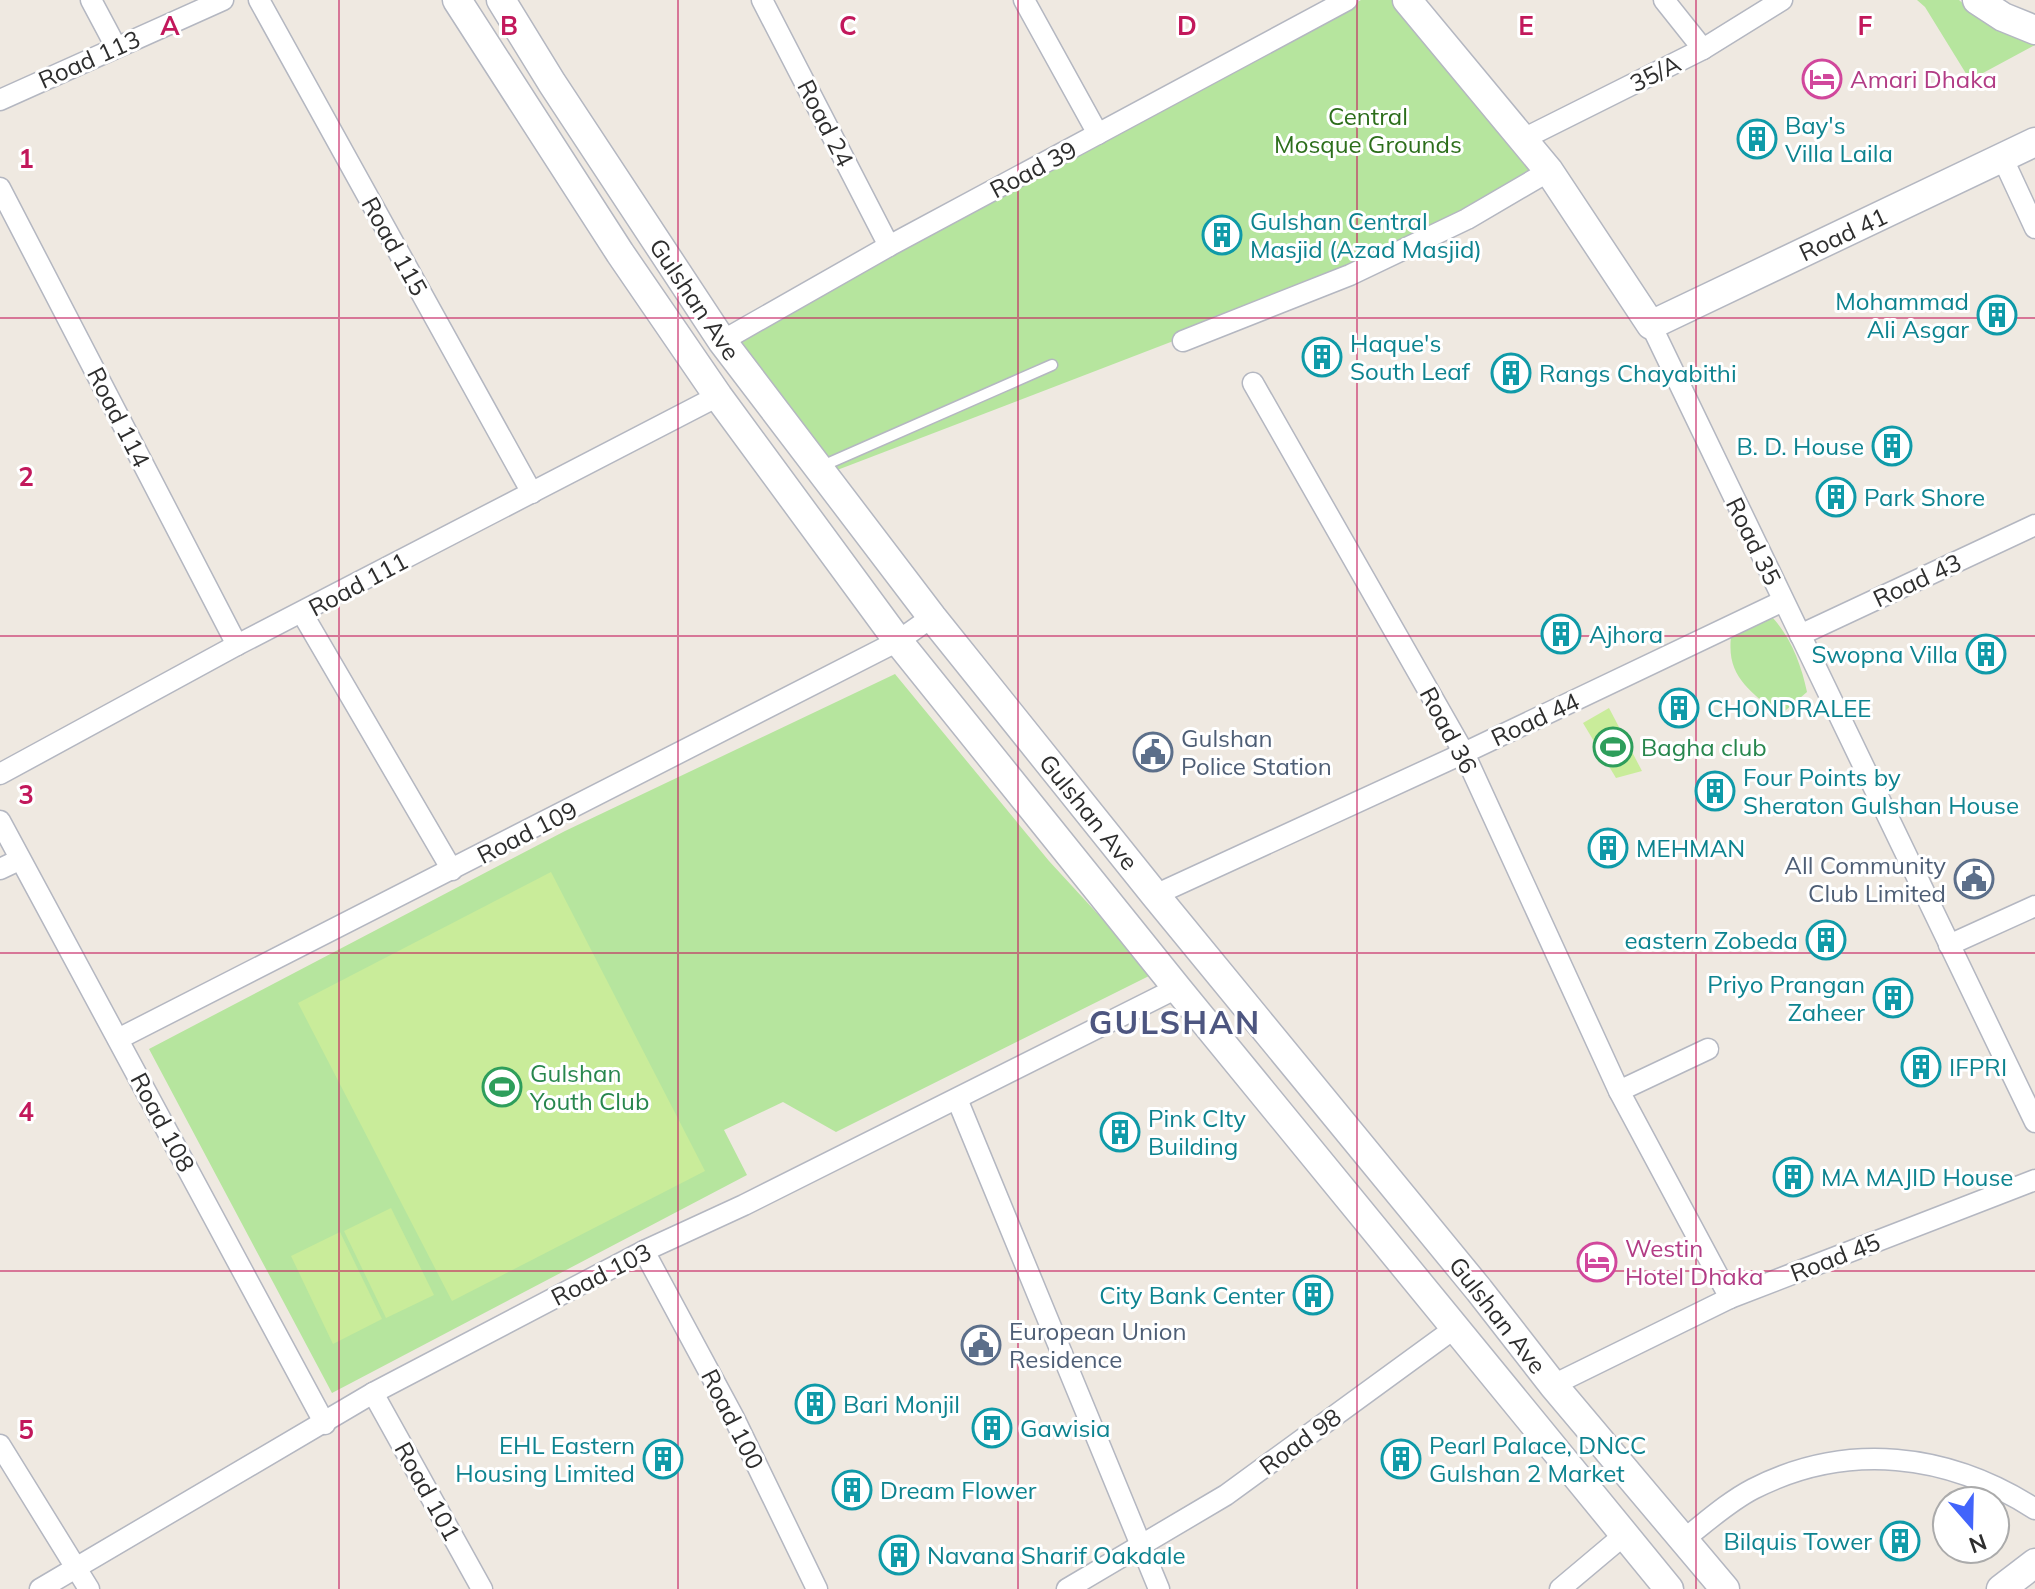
<svg xmlns="http://www.w3.org/2000/svg" width="2035" height="1589" font-family="Mulish,sans-serif">
<style>
.green{fill:#b6e59e}
.pitch{fill:#c9ec9a}
.lines{fill:none;stroke-linecap:round;stroke-linejoin:round}
.service-casing{stroke:#b4b7c1;stroke-width:13}
.minor-casing{stroke:#b4b7c1;stroke-width:23}
.secondary-casing{stroke:#b4b7c1;stroke-width:31}
.service{stroke:#fff;stroke-width:10}
.minor{stroke:#fff;stroke-width:20}
.secondary{stroke:#fff;stroke-width:28}
.grid{fill:none;stroke:#c2185b;stroke-width:2;stroke-opacity:0.55}
.labels{text-anchor:middle;dominant-baseline:central;stroke-width:6;stroke-linejoin:round;paint-order:stroke}
.street-label{font-size:24px;fill:#2e2e2e;stroke:#fff}
.hotel-label{font-size:24px;fill:#b23c85;stroke:#fff;text-anchor:start}
.park-label{font-size:24px;fill:#2c6e1b;stroke:#fff}
.culture-label{font-size:24px;fill:#0d838f;stroke:#fff;text-anchor:start}
.service-label{font-size:24px;fill:#4e5e75;stroke:#fff;text-anchor:start}
.leisure-label{font-size:24px;fill:#27864d;stroke:#fff;text-anchor:start}
.district-label{font-size:32px;font-weight:bold;letter-spacing:2px;fill:#4d5680;stroke:#fff}
.grid-label{font-size:26px;text-anchor:middle;font-weight:bold;fill:#c2185b;stroke:#fff;stroke-width:6;stroke-linejoin:round;paint-order:stroke}
</style>
<rect width="100%" height="100%" fill="#efe9e1"/>
<!-- green -->
<g class="green">
<path d="M1361 0H1406L1553 164 1463 216 1176 340 832 472 734 339 911 238Z"/>
<path d="M1917 0H1959L1966 6 2035 30V45L1970 80 1925 7Z"/>
<path d="M1768 613C1789 633 1801 663 1807 692L1779 716C1748 688 1724 676 1732 630Z"/>
<path d="M895 674 1049 861 1153 974 836 1132 783 1102 724 1130 747 1175 332 1393 149 1049 565 831Z"/>
</g>
<!-- pitch -->
<g class="pitch">
<path d="M1609 708 1642 771 1616 778 1583 723Z"/>
<path d="M551 872 705 1171 452 1301 298 1003Z"/>
<path d="M391 1208 434 1295 386 1318 344 1231Z"/>
<path d="M340 1232 382 1319 333 1344 291 1256Z"/>
</g>
<g class="lines">
<defs>
<path id="service" d="M820 467 1052 365"/>
<g id="minor">
<path d="M91 0 116 47"/>
<path d="M259 0 532 493"/>
<path d="M762 0 889 246"/>
<path d="M1024 0 1098 134"/>
<path d="M1664 0 1703 49"/>
<path d="M0 100 223 0"/>
<path d="M1523 139 1703 49 1782 0"/>
<path d="M2003 159 2035 228"/>
<path d="M0 188 237 645"/>
<path d="M1651 325 2035 1122"/>
<path d="M722 341 889 246 1347 0"/>
<path d="M1183 341 1350 275 1467 219 1549 171"/>
<path d="M1253 383 1464 753 1619 1091 1730 1298"/>
<path d="M302 613 452 870"/>
<path d="M1800 635 2035 525"/>
<path d="M0 774 237 645 718 396"/>
<path d="M0 821 325 1424"/>
<path d="M0 869 19 860"/>
<path d="M1155 895 1464 753 1783 601"/>
<path d="M1949 945 2035 906"/>
<path d="M118 1039 898 641 932 617"/>
<path d="M1619 1091 1708 1049"/>
<path d="M957 1099 1159 1589"/>
<path d="M644 1251 734 1418 817 1589"/>
<path d="M1553 1385 1730 1298 2035 1180"/>
<path d="M373 1393 482 1589"/>
<path d="M0 1445 89 1589"/>
<path d="M1683 1540C1705 1523 1728 1502 1753 1489 1847 1441 1948 1453 2035 1509"/>
<path d="M40 1589 373 1393 644 1251 744 1205 1177 988"/>
<path d="M1067 1589 1226 1495 1455 1328"/>
<path d="M1560 1589 1623 1536"/>
</g>
<g id="secondary">
<path d="M457 0 620 253 718 396 898 641 1177 988 1669 1589"/>
<path d="M501 0 552 83 722 341 932 617 1155 895 1479 1290 1553 1385 1725 1589"/>
<path d="M1407 0 1549 171 1651 325 2035 142"/>
<path d="M1977 0 2003 17 2035 30"/>
<path d="M2001 1589 2035 1563"/>
</g>
</defs>
<!-- service casing -->
<use href="#service" class="service-casing"/>
<!-- minor casing -->
<use href="#minor" class="minor-casing"/>
<!-- secondary casing -->
<use href="#secondary" class="secondary-casing"/>
<!-- service -->
<use href="#service" class="service"/>
<!-- minor -->
<use href="#minor" class="minor"/>
<!-- secondary -->
<use href="#secondary" class="secondary"/>
</g>
<!-- grid -->
<path class="grid" d="M339 0V1589M678 0V1589M1018 0V1589M1357 0V1589M1696 0V1589M0 318H2035M0 636H2035M0 953H2035M0 1271H2035"/>
<!-- icons -->
<defs>
<symbol id="hotel-ring" viewBox="-11 -11 22 22"><circle r="9.5" fill="#fff" stroke="#d1479c" stroke-width="1.5"/><path d="M-6-4.5h1.5V1H6V5H4.5V3h-9V5H-6ZM-4 0a1.8 1.8 0 1 1 3.6 0ZM.5 0V-2.5h3Q6-2.5 6 0Z" fill="#d1479c"/></symbol>
<symbol id="building-ring" viewBox="-11 -11 22 22"><circle r="9.5" fill="#fff" stroke="#0f9aa8" stroke-width="1.5"/><path d="M-4-6H4V6H1V3H-1V6H-4ZM-2.5-4.3h1.7v1.8h-1.7ZM.8-4.3h1.7v1.8H.8ZM-2.5-1h1.7V.8h-1.7ZM.8-1h1.7V.8H.8Z" fill="#0f9aa8"/></symbol>
<symbol id="stadium-ring" viewBox="-11 -11 22 22"><circle r="9.5" fill="#fff" stroke="#2e9e5b" stroke-width="1.5"/><path d="M0-5a6.5 5 0 1 0 0 10a6.5 5 0 1 0 0-10ZM-3.5-1.8h7v3.6h-7Z" fill="#2e9e5b"/></symbol>
<symbol id="civic-ring" viewBox="-11 -11 22 22"><circle r="9.5" fill="#fff" stroke="#5c6f8a" stroke-width="1.5"/><path d="M-.6-6.5H3V-4.5H.6V-3L4-1V1h2V6H-6V1h2V-1L-.6-3ZM-1.2 2.5V6h2.4V2.5Z" fill="#5c6f8a"/></symbol>
</defs>
<g fill-rule="evenodd">
<use href="#hotel-ring" x="1800" y="57" width="44" height="44"/>
<use href="#building-ring" x="1735" y="117" width="44" height="44"/>
<use href="#building-ring" x="1200" y="213" width="44" height="44"/>
<use href="#building-ring" x="1975" y="293" width="44" height="44"/>
<use href="#building-ring" x="1300" y="335" width="44" height="44"/>
<use href="#building-ring" x="1489" y="351" width="44" height="44"/>
<use href="#building-ring" x="1870" y="424" width="44" height="44"/>
<use href="#building-ring" x="1814" y="475" width="44" height="44"/>
<use href="#building-ring" x="1539" y="612" width="44" height="44"/>
<use href="#building-ring" x="1964" y="632" width="44" height="44"/>
<use href="#building-ring" x="1657" y="686" width="44" height="44"/>
<use href="#stadium-ring" x="1591" y="725" width="44" height="44"/>
<use href="#civic-ring" x="1131" y="730" width="44" height="44"/>
<use href="#building-ring" x="1693" y="769" width="44" height="44"/>
<use href="#building-ring" x="1586" y="826" width="44" height="44"/>
<use href="#civic-ring" x="1952" y="857" width="44" height="44"/>
<use href="#building-ring" x="1804" y="918" width="44" height="44"/>
<use href="#building-ring" x="1871" y="976" width="44" height="44"/>
<use href="#building-ring" x="1899" y="1045" width="44" height="44"/>
<use href="#stadium-ring" x="480" y="1065" width="44" height="44"/>
<use href="#building-ring" x="1098" y="1110" width="44" height="44"/>
<use href="#building-ring" x="1771" y="1155" width="44" height="44"/>
<use href="#hotel-ring" x="1575" y="1240" width="44" height="44"/>
<use href="#building-ring" x="1291" y="1273" width="44" height="44"/>
<use href="#civic-ring" x="959" y="1323" width="44" height="44"/>
<use href="#building-ring" x="793" y="1382" width="44" height="44"/>
<use href="#building-ring" x="970" y="1406" width="44" height="44"/>
<use href="#building-ring" x="641" y="1437" width="44" height="44"/>
<use href="#building-ring" x="1379" y="1437" width="44" height="44"/>
<use href="#building-ring" x="830" y="1468" width="44" height="44"/>
<use href="#building-ring" x="1878" y="1519" width="44" height="44"/>
<use href="#building-ring" x="877" y="1533" width="44" height="44"/>
</g>
<g class="labels">
<!-- street labels -->
<g class="street-label">
<text transform="translate(89 59) rotate(-24)">Road 113</text>
<text transform="translate(1655 73) rotate(-26)">35/A</text>
<text transform="translate(826 123) rotate(63)">Road 24</text>
<text transform="translate(1033 169) rotate(-28)">Road 39</text>
<text transform="translate(1843 234) rotate(-25)">Road 41</text>
<text transform="translate(395 246) rotate(61)">Road 115</text>
<text transform="translate(695 299) rotate(56)">Gulshan Ave</text>
<text transform="translate(119 417) rotate(63)">Road 114</text>
<text transform="translate(1754 541) rotate(64)">Road 35</text>
<text transform="translate(1917 580) rotate(-25)">Road 43</text>
<text transform="translate(358 584) rotate(-28)">Road 111</text>
<text transform="translate(1535 719) rotate(-25)">Road 44</text>
<text transform="translate(1449 730) rotate(62)">Road 36</text>
<text transform="translate(1089 812) rotate(51)">Gulshan Ave</text>
<text transform="translate(527 832) rotate(-27)">Road 109</text>
<text transform="translate(163 1122) rotate(62)">Road 108</text>
<text transform="translate(1835 1257) rotate(-21)">Road 45</text>
<text transform="translate(601 1274) rotate(-27)">Road 103</text>
<text transform="translate(1498 1315) rotate(52)">Gulshan Ave</text>
<text transform="translate(733 1419) rotate(63)">Road 100</text>
<text transform="translate(1300 1441) rotate(-36)">Road 98</text>
<text transform="translate(428 1491) rotate(61)">Road 101</text>
</g>
<!-- hotel labels -->
<g class="hotel-label">
<text x="1850" y="79">Amari Dhaka</text>
<text x="1625" y="1248">Westin<tspan x="1625" dy="28">Hotel Dhaka</tspan></text>
</g>
<!-- park labels -->
<g class="park-label">
<text x="1368" y="116">Central<tspan x="1368" dy="28">Mosque Grounds</tspan></text>
</g>
<!-- culture labels -->
<g class="culture-label">
<text x="1785" y="125">Bay's<tspan x="1785" dy="28">Villa Laila</tspan></text>
<text x="1250" y="221">Gulshan Central<tspan x="1250" dy="28">Masjid (Azad Masjid)</tspan></text>
<text x="1969" y="301" text-anchor="end">Mohammad<tspan x="1969" dy="28">Ali Asgar</tspan></text>
<text x="1350" y="343">Haque's<tspan x="1350" dy="28">South Leaf</tspan></text>
<text x="1539" y="373">Rangs Chayabithi</text>
<text x="1864" y="446" text-anchor="end">B. D. House</text>
<text x="1864" y="497">Park Shore</text>
<text x="1589" y="634">Ajhora</text>
<text x="1958" y="654" text-anchor="end">Swopna Villa</text>
<text x="1707" y="708">CHONDRALEE</text>
<text x="1743" y="777">Four Points by<tspan x="1743" dy="28">Sheraton Gulshan House</tspan></text>
<text x="1636" y="848">MEHMAN</text>
<text x="1798" y="940" text-anchor="end">eastern Zobeda</text>
<text x="1865" y="984" text-anchor="end">Priyo Prangan<tspan x="1865" dy="28">Zaheer</tspan></text>
<text x="1949" y="1067">IFPRI</text>
<text x="1148" y="1118">Pink CIty<tspan x="1148" dy="28">Building</tspan></text>
<text x="1821" y="1177">MA MAJID House</text>
<text x="1285" y="1295" text-anchor="end">City Bank Center</text>
<text x="843" y="1404">Bari Monjil</text>
<text x="1020" y="1428">Gawisia</text>
<text x="635" y="1445" text-anchor="end">EHL Eastern<tspan x="635" dy="28">Housing Limited</tspan></text>
<text x="1429" y="1445">Pearl Palace, DNCC<tspan x="1429" dy="28">Gulshan 2 Market</tspan></text>
<text x="880" y="1490">Dream Flower</text>
<text x="1872" y="1541" text-anchor="end">Bilquis Tower</text>
<text x="927" y="1555">Navana Sharif Oakdale</text>
</g>
<!-- service labels -->
<g class="service-label">
<text x="1181" y="738">Gulshan<tspan x="1181" dy="28">Police Station</tspan></text>
<text x="1946" y="865" text-anchor="end">All Community<tspan x="1946" dy="28">Club Limited</tspan></text>
<text x="1009" y="1331">European Union<tspan x="1009" dy="28">Residence</tspan></text>
</g>
<!-- leisure labels -->
<g class="leisure-label">
<text x="1641" y="747">Bagha club</text>
<text x="530" y="1073">Gulshan<tspan x="530" dy="28">Youth Club</tspan></text>
</g>
<!-- district labels -->
<g class="district-label">
<text x="1175" y="1022">GULSHAN</text>
</g>
</g>
<g class="grid-label">
<text x="170" y="35">A</text>
<text x="509" y="35">B</text>
<text x="848" y="35">C</text>
<text x="1187" y="35">D</text>
<text x="1526" y="35">E</text>
<text x="1865" y="35">F</text>
<text x="26" y="168">1</text>
<text x="26" y="486">2</text>
<text x="26" y="804">3</text>
<text x="26" y="1121">4</text>
<text x="26" y="1439">5</text>
</g>
<!-- north arrow -->
<g transform="translate(1971 1525) rotate(160)"><circle r="38" fill="#ffffff" stroke="#ababab" stroke-width="2"/>
<path d="M0-6L14 30L0 20L-14 30Z" fill="#4264fb"/>
<text y="-12" font-size="22" font-weight="bold" text-anchor="middle" fill="#2e2e2e">N</text>
</g>
</svg>
